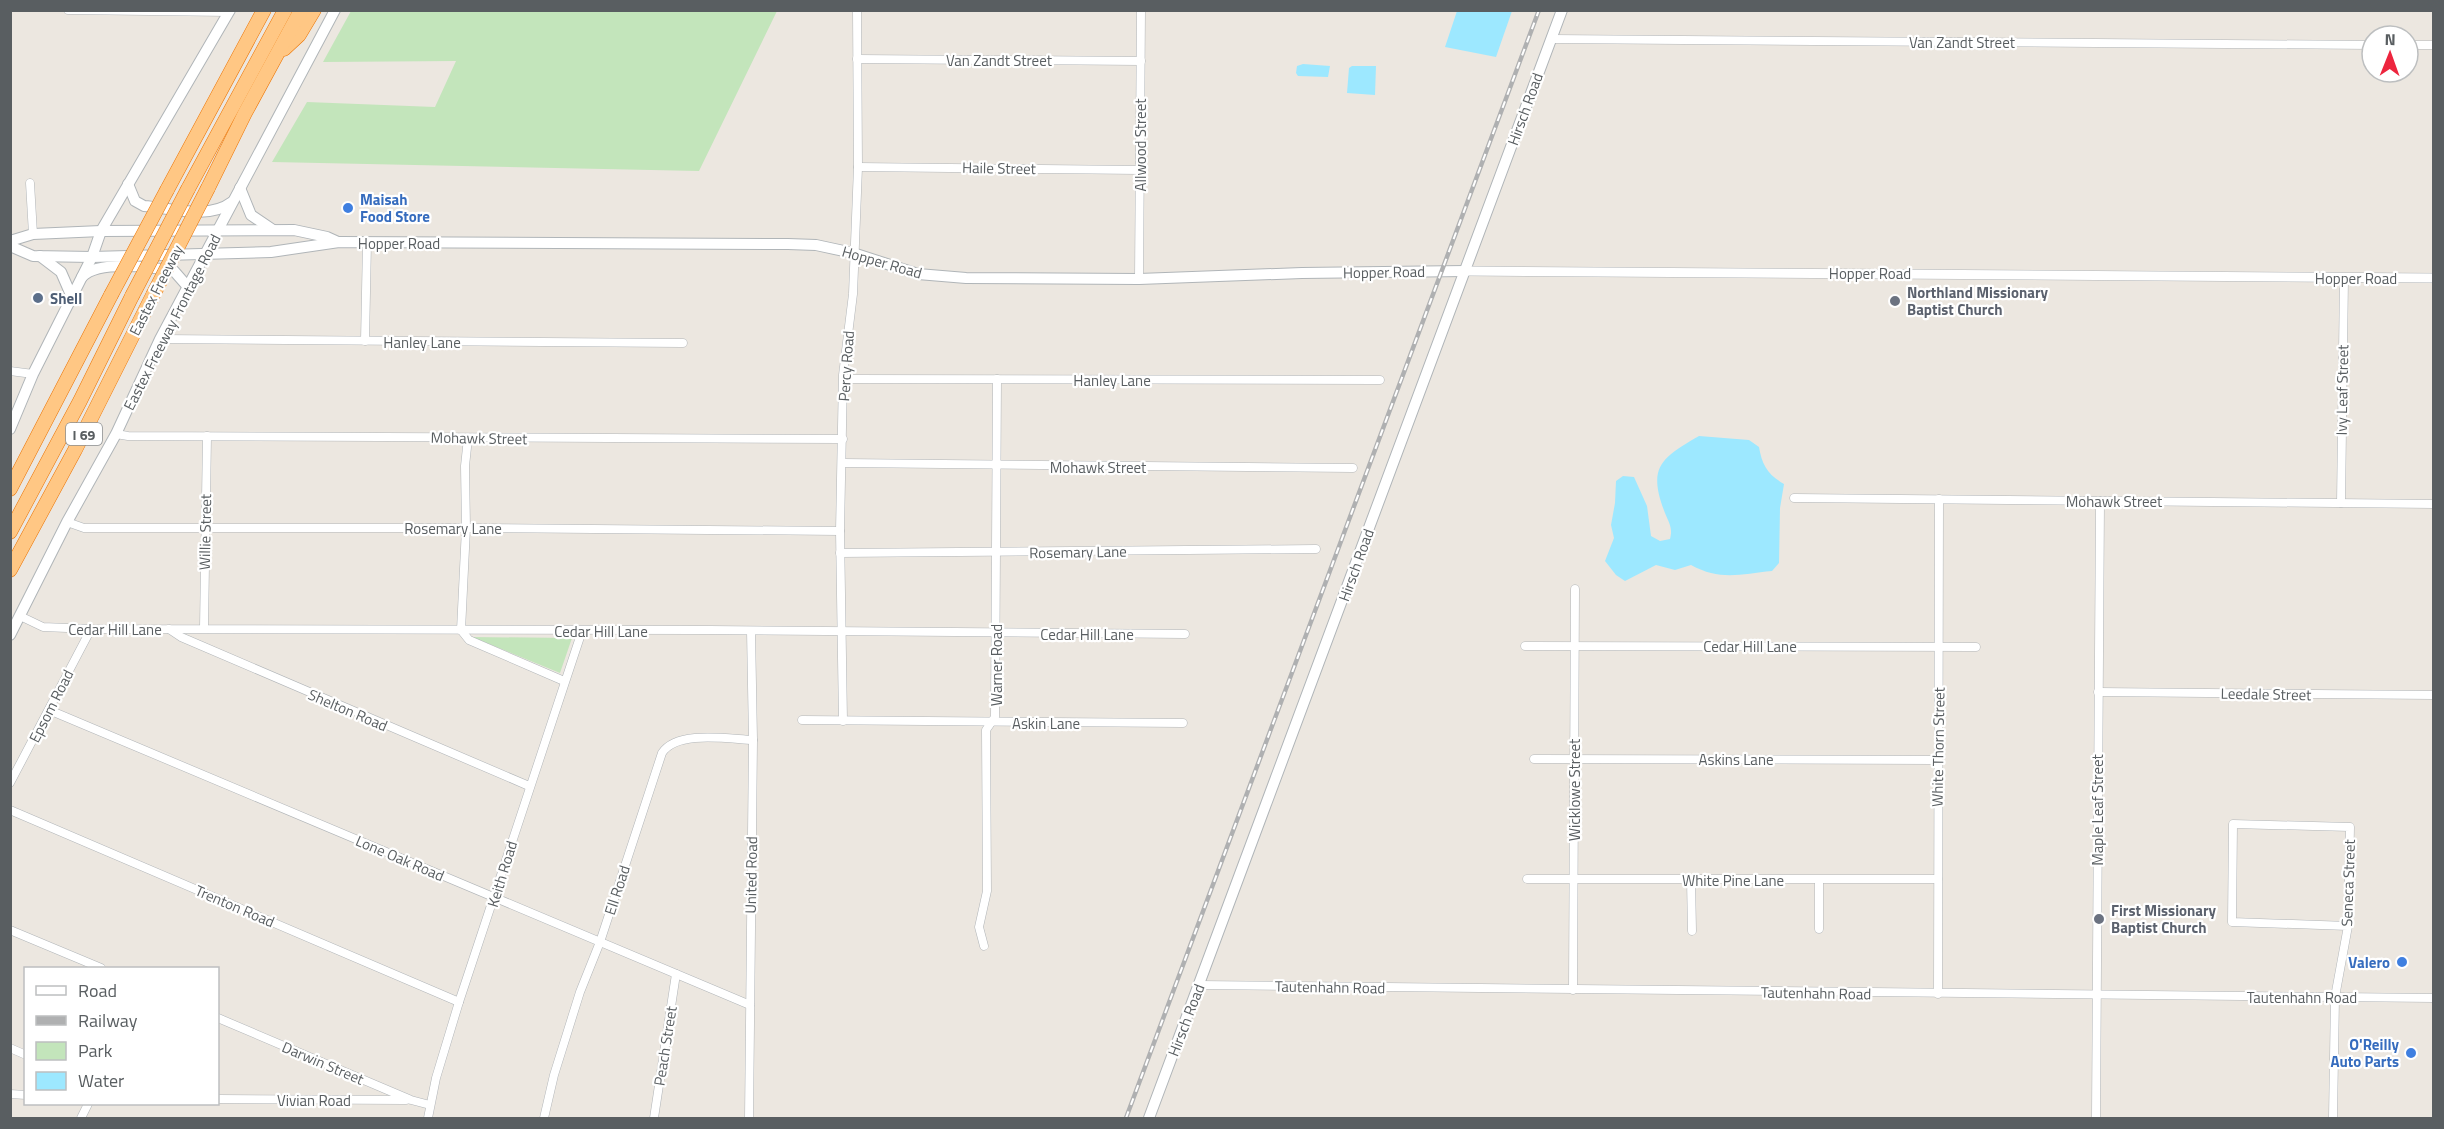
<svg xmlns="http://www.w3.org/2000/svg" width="2444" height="1129" font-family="'Titillium Web',sans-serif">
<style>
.green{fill:#c3e5bb}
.water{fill:#9de8ff}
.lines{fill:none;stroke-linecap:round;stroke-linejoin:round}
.minor-casing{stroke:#b1b5b8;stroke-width:9}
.tertiary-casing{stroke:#b1b5b8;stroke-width:10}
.secondary-casing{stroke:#b0b5b8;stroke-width:12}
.motorway-casing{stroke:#ec7300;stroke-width:15}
.minor{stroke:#fff;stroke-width:8}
.tertiary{stroke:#fff;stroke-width:9}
.secondary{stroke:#fff;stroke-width:10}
.motorway{stroke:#ffc784;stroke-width:14}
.rail-casing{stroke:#afb0b1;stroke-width:4.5}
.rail{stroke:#fff;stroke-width:2;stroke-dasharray:7;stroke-linecap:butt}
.motorway-bridge-casing{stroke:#ec7300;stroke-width:15;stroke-linecap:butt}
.motorway-bridge{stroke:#ffc784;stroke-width:14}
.shop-dot{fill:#3f7fe0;stroke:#fff;stroke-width:2}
.service-dot{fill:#5c6f8a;stroke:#fff;stroke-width:2}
.worship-dot{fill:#6b7280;stroke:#fff;stroke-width:2}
.labels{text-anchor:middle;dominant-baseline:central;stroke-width:4.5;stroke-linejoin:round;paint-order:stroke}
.shield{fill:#fff;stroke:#8b8e90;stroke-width:1.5}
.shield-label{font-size:14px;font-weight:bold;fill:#595e61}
.street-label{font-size:15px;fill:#595e61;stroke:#fff}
.shop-label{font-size:15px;font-weight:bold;fill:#366cbe;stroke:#fff;text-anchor:end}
.worship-label{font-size:15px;font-weight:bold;fill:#5b616d;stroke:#fff;text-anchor:start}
.service-label{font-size:15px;font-weight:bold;fill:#4e5e75;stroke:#fff;text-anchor:start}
</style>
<rect width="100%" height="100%" fill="#ece7e0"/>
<!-- green -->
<g class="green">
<path d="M351 11V10L777 11 699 171 272 162 307 102 435 107 456 61 323 62Z"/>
<path d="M472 637 572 638 560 673Z"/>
</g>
<!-- water -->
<g class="water">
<path d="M1457 11H1512L1496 57 1445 47Z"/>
<path d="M1303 64 1330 66 1328 77 1298 76 1296 73 1297 66Z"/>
<path d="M1352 66H1376L1375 95 1347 93 1349 68Z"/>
<path d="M1699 436 1749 440 1759 447C1762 465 1768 475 1784 484L1780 508 1779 563 1772 571C1741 574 1720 581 1691 565L1675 570 1656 565 1625 581 1616 575 1605 561 1614 538 1611 525 1615 503 1616 481 1623 476 1634 477 1647 506 1651 536 1660 541 1670 539C1673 528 1669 523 1665 513 1647 467 1661 458 1699 436Z"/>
</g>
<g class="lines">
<defs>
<g id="minor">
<path d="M68 10 229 12"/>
<path d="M1551 39 2372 45"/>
<path d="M2408 45H2434"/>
<path d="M857 59 1141 61"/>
<path d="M858 167 1140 170"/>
<path d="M30 183 33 234"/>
<path d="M1139 279 1141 10"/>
<path d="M160 339 683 343"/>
<path d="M365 341 367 243"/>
<path d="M10 371 33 374"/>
<path d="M844 379 1380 380"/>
<path d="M116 434 128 436 843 439"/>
<path d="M843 463 1353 468"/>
<path d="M1794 498 2434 504"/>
<path d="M2341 503 2344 278"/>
<path d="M67 522 84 528H466L840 531"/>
<path d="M840 553 1316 549"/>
<path d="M20 616 43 627 91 629 709 630 1185 634"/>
<path d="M204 628 207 436"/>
<path d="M169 629 181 637 529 786"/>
<path d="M461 630 466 528 465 466 468 438"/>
<path d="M461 630 469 640 564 681"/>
<path d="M1525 646 1976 647"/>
<path d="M2098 692 2434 695"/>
<path d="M49 710 750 1005"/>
<path d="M802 720 1183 723"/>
<path d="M843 721 840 531 843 375 853 294 858 167 857 10"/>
<path d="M1534 759 1937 760"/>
<path d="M10 783 91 629"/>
<path d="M10 810 459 1002"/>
<path d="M1527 879H1938"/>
<path d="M1691 880 1692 931"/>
<path d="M1819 880V929"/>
<path d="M10 930 101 968"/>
<path d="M984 946 979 927 987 891 986 730 995 717 997 379"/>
<path d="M1199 985 2434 998"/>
<path d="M1573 990 1575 589"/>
<path d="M1938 994 1939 499"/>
<path d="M218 1018 411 1100 430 1105"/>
<path d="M10 1048 26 1055"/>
<path d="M10 1094 26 1095"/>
<path d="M218 1099 406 1100"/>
<path d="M81 1118 88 1104"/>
<path d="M428 1118 436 1078 459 1002 582 631"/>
<path d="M544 1118 554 1075 580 992 600 942 662 753C677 730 728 739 753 740"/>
<path d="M654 1118 676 974"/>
<path d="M749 1118 753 740 751 631"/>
<path d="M2096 1118 2100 501"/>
<path d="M2333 1118 2335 997 2348 926 2350 827 2233 824 2232 922 2348 926"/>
</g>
<path id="tertiary" d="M1466 271 2434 278"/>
<g id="secondary">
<path d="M128 184 135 201 144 206C171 208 209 220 232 202"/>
<path d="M240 188 251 215 273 230"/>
<path d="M10 241 33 234 101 231 294 230 327 237 338 242"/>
<path d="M10 246 33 256 92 257 271 252 339 242 788 244 816 245 853 253 918 274 966 278 1139 279 1302 273 1466 271"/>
<path d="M40 256 61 272 71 295"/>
<path d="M82 277C98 260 151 267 174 271L188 287"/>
<path d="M10 429 33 374 92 257 101 231 230 10"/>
<path d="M10 635 67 522 116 434 160 339 335 10"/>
<path d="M1149 1118 1562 10"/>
</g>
<g id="motorway">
<path d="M284 49 299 35 314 10"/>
<path d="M208 188 245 113 301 10"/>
<path d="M188 189 285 10"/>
<path d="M167 190 264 10"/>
<path d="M10 489 111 295"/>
<path d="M10 532 80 401 132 296"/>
<path d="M10 570 75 450 153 295"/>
</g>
</defs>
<!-- minor casing -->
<use href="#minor" class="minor-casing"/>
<!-- tertiary casing -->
<use href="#tertiary" class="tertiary-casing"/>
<!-- secondary casing -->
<use href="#secondary" class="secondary-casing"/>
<!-- motorway casing -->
<use href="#motorway" class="motorway-casing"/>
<!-- minor -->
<use href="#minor" class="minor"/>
<!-- tertiary -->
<use href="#tertiary" class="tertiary"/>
<!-- secondary -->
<use href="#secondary" class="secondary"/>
<!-- motorway -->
<use href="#motorway" class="motorway"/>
<defs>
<path id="rail" d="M1126 1118 1539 10"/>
</defs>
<!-- rail casing -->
<use href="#rail" class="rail-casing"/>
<!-- rail -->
<use href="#rail" class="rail"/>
<defs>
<g id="motorway-bridge">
<path d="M111 295 167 190"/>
<path d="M153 295 208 188"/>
<path d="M132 296 188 189"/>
</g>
</defs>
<!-- motorway-bridge casing -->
<use href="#motorway-bridge" class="motorway-bridge-casing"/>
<!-- motorway-bridge -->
<use href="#motorway-bridge" class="motorway-bridge"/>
</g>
<!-- markers -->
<g class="shop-dot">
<circle cx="348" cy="208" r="6"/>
<circle cx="2402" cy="962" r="6"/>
<circle cx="2411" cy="1053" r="6"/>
</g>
<circle class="service-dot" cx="38" cy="298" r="6"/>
<g class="worship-dot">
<circle cx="1895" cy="301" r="6"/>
<circle cx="2099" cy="919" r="6"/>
</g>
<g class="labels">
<!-- shield labels -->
<rect class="shield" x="66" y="423" width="36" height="22" rx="4.5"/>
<g class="shield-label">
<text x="84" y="434">I 69</text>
</g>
<!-- street labels -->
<g class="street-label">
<text x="1962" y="42">Van Zandt Street</text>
<text x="999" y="60">Van Zandt Street</text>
<text transform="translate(1525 109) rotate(-70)">Hirsch Road</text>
<text transform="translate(1140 145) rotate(-90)">Allwood Street</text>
<text transform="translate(999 168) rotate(1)">Haile Street</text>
<text x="399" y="243">Hopper Road</text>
<text transform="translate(882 262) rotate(16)">Hopper Road</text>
<text transform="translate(1384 272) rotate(-1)">Hopper Road</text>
<text x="1870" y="273">Hopper Road</text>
<text x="2356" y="278">Hopper Road</text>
<text transform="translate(156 290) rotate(-63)">Eastex Freeway</text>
<text transform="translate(172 322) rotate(-63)">Eastex Freeway Frontage Road</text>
<text x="422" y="342">Hanley Lane</text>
<text transform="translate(846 366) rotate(-86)">Percy Road</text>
<text x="1112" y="380">Hanley Lane</text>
<text transform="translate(2342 390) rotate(-89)">Ivy Leaf Street</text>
<text transform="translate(479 438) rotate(1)">Mohawk Street</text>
<text x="1098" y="467">Mohawk Street</text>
<text x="2114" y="501">Mohawk Street</text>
<text x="453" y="528">Rosemary Lane</text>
<text transform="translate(205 532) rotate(-89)">Willie Street</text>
<text transform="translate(1078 552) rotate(-1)">Rosemary Lane</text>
<text transform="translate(1356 565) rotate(-70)">Hirsch Road</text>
<text x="115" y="629">Cedar Hill Lane</text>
<text x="601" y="631">Cedar Hill Lane</text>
<text x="1087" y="634">Cedar Hill Lane</text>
<text x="1750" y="646">Cedar Hill Lane</text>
<text transform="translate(996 665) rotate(-90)">Warner Road</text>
<text transform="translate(2266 694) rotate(1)">Leedale Street</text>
<text transform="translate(51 706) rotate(-63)">Epsom Road</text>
<text transform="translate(348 710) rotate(23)">Shelton Road</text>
<text x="1046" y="723">Askin Lane</text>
<text transform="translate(1938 747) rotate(-89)">White Thorn Street</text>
<text x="1736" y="759">Askins Lane</text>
<text transform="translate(1574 790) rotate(-90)">Wicklowe Street</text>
<text transform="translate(2097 810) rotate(-90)">Maple Leaf Street</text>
<text transform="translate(400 858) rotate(23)">Lone Oak Road</text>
<text transform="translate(502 874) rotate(-73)">Keith Road</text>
<text transform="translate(751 875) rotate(-89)">United Road</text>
<text x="1733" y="880">White Pine Lane</text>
<text transform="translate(2348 883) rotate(-88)">Seneca Street</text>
<text transform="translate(617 890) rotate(-72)">Ell Road</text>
<text transform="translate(235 906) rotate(23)">Trenton Road</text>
<text transform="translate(1330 987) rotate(1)">Tautenhahn Road</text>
<text transform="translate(1816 993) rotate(1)">Tautenhahn Road</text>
<text x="2302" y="997">Tautenhahn Road</text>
<text transform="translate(1186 1020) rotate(-69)">Hirsch Road</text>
<text transform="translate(665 1046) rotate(-81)">Peach Street</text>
<text transform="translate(323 1063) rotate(23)">Darwin Street</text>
<text x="314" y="1100">Vivian Road</text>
</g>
<!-- shop labels -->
<g class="shop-label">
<text x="360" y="199" text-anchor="start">Maisah<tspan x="360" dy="17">Food Store</tspan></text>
<text x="2390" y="962">Valero</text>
<text x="2399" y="1044">O'Reilly<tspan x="2399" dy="17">Auto Parts</tspan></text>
</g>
<!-- worship labels -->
<g class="worship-label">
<text x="1907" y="292">Northland Missionary<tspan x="1907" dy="17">Baptist Church</tspan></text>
<text x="2111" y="910">First Missionary<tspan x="2111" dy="17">Baptist Church</tspan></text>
</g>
<!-- service labels -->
<g class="service-label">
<text x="50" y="298">Shell</text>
</g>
</g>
<!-- border -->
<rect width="2444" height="1129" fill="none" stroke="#595e61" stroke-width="24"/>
<!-- legend -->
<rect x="24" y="967" width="195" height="138" fill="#ffffff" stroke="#bdbfc0" stroke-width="1.5"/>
<rect x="36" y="986" width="30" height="9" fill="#ffffff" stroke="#bdbfc0" stroke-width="1.5"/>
<text x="78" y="997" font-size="18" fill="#595e61">Road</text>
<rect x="36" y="1016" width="30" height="9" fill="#afb0b1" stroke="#bdbfc0" stroke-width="1.5"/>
<text x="78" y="1027" font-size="18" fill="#595e61">Railway</text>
<rect x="36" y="1042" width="30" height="18" fill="#c3e5bb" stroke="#bdbfc0" stroke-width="1.5"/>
<text x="78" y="1057" font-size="18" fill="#595e61">Park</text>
<rect x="36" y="1072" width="30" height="18" fill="#9de8ff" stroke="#bdbfc0" stroke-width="1.5"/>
<text x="78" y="1087" font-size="18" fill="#595e61">Water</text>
<!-- north arrow -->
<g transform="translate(2390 54) rotate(1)"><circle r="28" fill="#ffffff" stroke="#bdbfc0" stroke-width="1.5"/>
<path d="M0-4.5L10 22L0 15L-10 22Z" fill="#ed253e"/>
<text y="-9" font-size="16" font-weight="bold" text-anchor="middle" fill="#595e61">N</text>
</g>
</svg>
